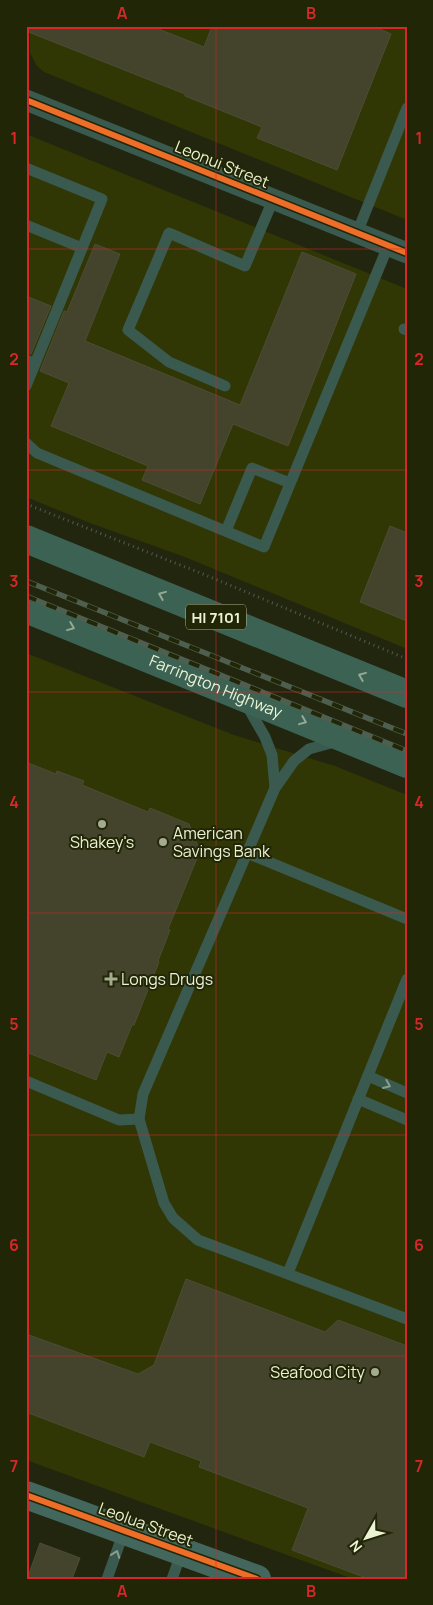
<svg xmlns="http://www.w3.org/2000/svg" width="433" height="1605" font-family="Manrope,sans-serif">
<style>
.built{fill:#313605}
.building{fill:#44432b;stroke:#4c4d35}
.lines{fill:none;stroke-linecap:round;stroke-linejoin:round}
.path{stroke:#4c5e51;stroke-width:3;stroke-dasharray:1 4;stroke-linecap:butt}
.lane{stroke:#3a5a50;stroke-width:11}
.street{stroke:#3a5a50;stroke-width:21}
.secondary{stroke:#43675c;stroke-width:28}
.primary{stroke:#3c6254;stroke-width:28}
.rail-casing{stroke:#4f5f4f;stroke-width:5.5}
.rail{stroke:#212607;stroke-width:4;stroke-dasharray:11;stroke-linecap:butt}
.cycleway-casing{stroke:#212607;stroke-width:9}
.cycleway{stroke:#ee6e29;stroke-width:6}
.oneway{stroke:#94aa94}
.oneway2{stroke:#8a9e8b}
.grid{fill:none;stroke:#d62828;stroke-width:1;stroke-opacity:0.55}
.poi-dot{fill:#a5ab8f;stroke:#212607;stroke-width:2}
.labels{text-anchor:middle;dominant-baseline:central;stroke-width:4;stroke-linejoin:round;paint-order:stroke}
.shield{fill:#212607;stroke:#afb596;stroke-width:1}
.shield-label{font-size:15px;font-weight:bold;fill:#ecf2d4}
.street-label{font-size:16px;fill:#ecf2d4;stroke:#212607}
.poi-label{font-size:16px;fill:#ecf2d4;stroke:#212607;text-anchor:start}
.neatline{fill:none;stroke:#d62828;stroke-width:2}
.grid-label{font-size:16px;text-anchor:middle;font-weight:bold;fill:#d62828}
</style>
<rect width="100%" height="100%" fill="#22260e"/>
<!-- built -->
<g class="built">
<path d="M33 26H407V220L44 72 37 66 30 53V34Z"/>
<path d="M26 134 407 289V649L185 557 90 523 26 497Z"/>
<path d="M26 653 234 735 335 766 407 795V1579H353L26 1460Z"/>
</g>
<!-- building -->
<g class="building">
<path d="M26 26H151L204 47 212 26H373L391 34 337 170 257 138 262 127 185 96V94L26 31Z"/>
<path d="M95 244 120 254 85 341 240 405 302 252 356 274 288 446 233 424 200 504 142 480 148 466 51 426 69 383 40 371 64 311 67 312Z"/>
<path d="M26 296 51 306 31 354 26 353Z"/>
<path d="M390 526 407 533V621L360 602Z"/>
<path d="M26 762 56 774 57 771 84 781 82 785 148 812 150 808 189 824 200 851 168 929 170 930 158 961 159 962 134 1025H132L119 1057 107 1052 96 1080 26 1052Z"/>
<path d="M186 1279 325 1332 338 1320 407 1346V1579H369L292 1550 308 1508 199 1467 201 1461 150 1442 144 1457 26 1412V1334L138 1374 154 1365Z"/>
<path d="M40 1543 80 1558 72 1579H27Z"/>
</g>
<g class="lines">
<!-- path -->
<path class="path" d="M26 504 203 574 407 659"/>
<!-- lane -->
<g class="lane">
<path d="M26 168 102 199 35 364"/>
<path d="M26 225 82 248"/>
<path d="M357 233 407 108"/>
<path d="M404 329 407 330"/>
<path d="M26 360 35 364 26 386"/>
<path d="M225 386 169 362 128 330 169 233 245 266 273 200"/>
<path d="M26 443 37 453 264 547 388 246"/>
<path d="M226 531 252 468 290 483"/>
<path d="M246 704 265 737 272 755 275 788"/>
<path d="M247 853 407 919"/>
<path d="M368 1076 407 1093"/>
<path d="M26 1081 119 1120 139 1119 164 1203 173 1218 198 1240 407 1319"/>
<path d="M358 1099 407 1120"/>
<path d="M139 1119 143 1094 275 788 294 761 309 749 338 741"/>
<path d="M288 1273 407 979"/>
<path d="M107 1579 124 1531"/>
<path d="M172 1579 182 1551"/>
</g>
<!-- street -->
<path class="street" d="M26 100 407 253"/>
<!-- secondary -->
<path class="secondary" d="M26 1495 257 1579"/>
<!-- primary -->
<g class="primary">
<path d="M26 539 407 694"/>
<path id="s1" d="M26 609 407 764"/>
</g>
<defs>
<g id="rail">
<path d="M26 581 407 734"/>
<path d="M26 596 407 751"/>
</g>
</defs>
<!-- rail casing -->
<use href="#rail" class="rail-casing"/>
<!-- rail -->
<use href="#rail" class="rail"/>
<defs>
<g id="cycleway">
<path d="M26 100 407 253"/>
<path d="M26 1495 257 1579"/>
</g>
</defs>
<!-- cycleway casing -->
<use href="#cycleway" class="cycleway-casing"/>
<!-- cycleway -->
<use href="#cycleway" class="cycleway"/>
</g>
<!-- one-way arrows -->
<defs><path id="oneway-chevron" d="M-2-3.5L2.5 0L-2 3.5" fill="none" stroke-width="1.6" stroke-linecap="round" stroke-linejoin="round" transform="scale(1.25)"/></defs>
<g class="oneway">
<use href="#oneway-chevron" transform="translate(162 595) rotate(-158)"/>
<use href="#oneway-chevron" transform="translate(71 627) rotate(22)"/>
<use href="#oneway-chevron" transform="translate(362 676) rotate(-158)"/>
<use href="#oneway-chevron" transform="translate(303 721) rotate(22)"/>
</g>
<g class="oneway2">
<use href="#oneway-chevron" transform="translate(387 1085) rotate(23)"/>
<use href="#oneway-chevron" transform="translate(116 1554) rotate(-70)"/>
</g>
<!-- grid -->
<path class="grid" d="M216 26V1579M26 249H407M26 470H407M26 692H407M26 913H407M26 1135H407M26 1356H407"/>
<!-- markers -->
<g class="poi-dot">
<circle cx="102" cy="824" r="5"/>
<circle cx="163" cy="842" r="5"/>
<path d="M108.5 971.5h5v5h5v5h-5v5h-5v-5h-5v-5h5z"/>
<circle cx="375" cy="1372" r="5"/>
</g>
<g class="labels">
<!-- shield labels -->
<rect class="shield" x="186" y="604.5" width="60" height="25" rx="4"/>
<g class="shield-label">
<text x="216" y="617">HI 7101</text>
</g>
<!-- street labels -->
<g class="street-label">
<text transform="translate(222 164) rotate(22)">Leonui Street</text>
<text stroke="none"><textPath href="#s1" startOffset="205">Farrington Highway</textPath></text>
<text transform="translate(146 1524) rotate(20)">Leolua Street</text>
</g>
<!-- poi labels -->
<g class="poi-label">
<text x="173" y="833">American<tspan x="173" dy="18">Savings Bank</tspan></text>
<text x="102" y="842" text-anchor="middle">Shakey's</text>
<text x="121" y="979">Longs Drugs</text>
<text x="365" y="1372" text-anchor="end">Seafood City</text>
</g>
</g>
<!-- border -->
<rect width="433" height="1605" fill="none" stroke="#212607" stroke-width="55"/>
<!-- north arrow -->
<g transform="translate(366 1538) rotate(231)" stroke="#212607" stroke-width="4" paint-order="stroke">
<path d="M0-4L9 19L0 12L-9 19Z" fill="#ecf2d4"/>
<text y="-8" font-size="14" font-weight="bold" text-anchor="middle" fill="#ecf2d4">N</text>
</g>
<rect x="28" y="28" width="378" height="1550" class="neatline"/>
<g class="grid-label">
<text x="122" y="19">A</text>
<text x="311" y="19">B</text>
<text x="14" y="144">1</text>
<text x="419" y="144">1</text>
<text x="14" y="365">2</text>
<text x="419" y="365">2</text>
<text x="14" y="587">3</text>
<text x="419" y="587">3</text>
<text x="14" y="808">4</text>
<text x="419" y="808">4</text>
<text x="14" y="1030">5</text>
<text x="419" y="1030">5</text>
<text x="14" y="1251">6</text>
<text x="419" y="1251">6</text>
<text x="14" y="1472">7</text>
<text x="419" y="1472">7</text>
<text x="122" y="1597">A</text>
<text x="311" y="1597">B</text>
</g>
</svg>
